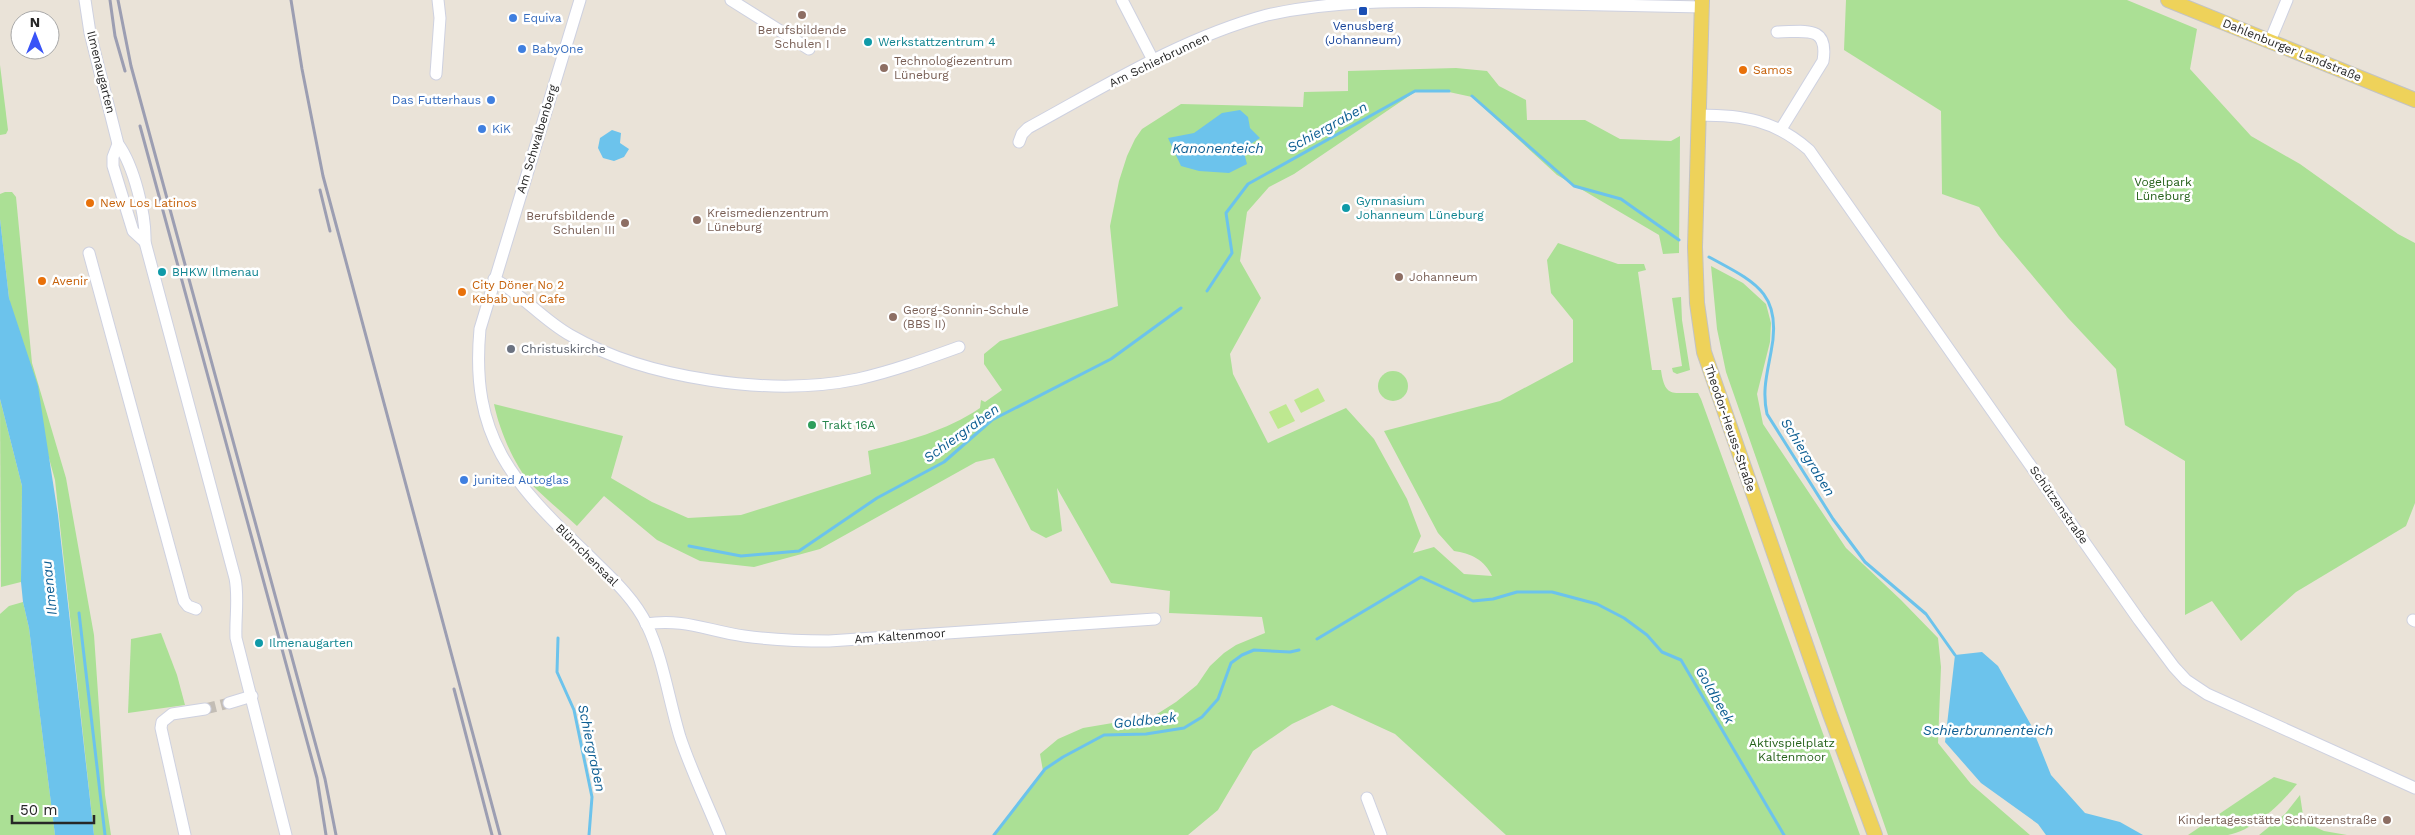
<svg xmlns="http://www.w3.org/2000/svg" width="2415" height="835" font-family="'Work Sans',sans-serif">
<style>
.green{fill:#abe095}
.pitch{fill:#bee890}
.water{fill:#6cc3ec}
.lines{fill:none;stroke-linecap:round;stroke-linejoin:round}
.stream{stroke:#6cc3ec;stroke-width:3}
.minor-tunnel{stroke:#c3bdb5;stroke-width:11;stroke-dasharray:11 5.5;stroke-linecap:butt}
.minor-casing{stroke:#ced1e0;stroke-width:13}
.major-casing{stroke:#c3c3c3;stroke-width:16}
.minor{stroke:#fff;stroke-width:11}
.major{stroke:#eed25a;stroke-width:14}
.rail{stroke:#9c9eb2;stroke-width:3}
.transit-dot{fill:#1a4fb4;stroke:#fff;stroke-width:2}
.education-dot{fill:#8d6e63;stroke:#fff;stroke-width:2}
.shop-dot{fill:#3f7fe0;stroke:#fff;stroke-width:2}
.culture-dot{fill:#0f9aa8;stroke:#fff;stroke-width:2}
.food-dot{fill:#e8710a;stroke:#fff;stroke-width:2}
.worship-dot{fill:#6b7280;stroke:#fff;stroke-width:2}
.leisure-dot{fill:#2e9e5b;stroke:#fff;stroke-width:2}
.labels{text-anchor:middle;dominant-baseline:central;stroke-width:5;stroke-linejoin:round;paint-order:stroke}
.shop-label{font-size:12px;fill:#366cbe;stroke:#fff;text-anchor:start}
.transit-label{font-size:12px;fill:#164399;stroke:#fff}
.education-label{font-size:12px;fill:#785e54;stroke:#fff;text-anchor:start}
.culture-label{font-size:12px;fill:#0d838f;stroke:#fff;text-anchor:start}
.street-label{font-size:12px;fill:#272727;stroke:#fff}
.food-label{font-size:12px;fill:#c56008;stroke:#fff;text-anchor:start}
.park-label{font-size:12px;fill:#25611a;stroke:#fff}
.worship-label{font-size:12px;fill:#5b616d;stroke:#fff;text-anchor:start}
.leisure-label{font-size:12px;fill:#27864d;stroke:#fff;text-anchor:start}
.water-label{font-size:14px;font-style:italic;fill:#0f5f93;stroke:#fff}
</style>
<rect width="100%" height="100%" fill="#eae3d8"/>
<!-- green -->
<g class="green">
<path d="M1846 0H2127L2197 29 2190 69 2251 136 2300 164 2398 234 2415 243V503L2406 526 2296 592 2241 641 2212 601 2185 615V461L2125 425 2116 369 2068 318 1999 236 1979 207 1942 194 1941 111 1844 50Z"/>
<path d="M0 65 8 130 6 134 0 135Z"/>
<path d="M1456 68 1487 71 1499 86 1526 100 1527 120H1585L1620 139 1671 141 1680 136 1679 253 1663 254 1659 235 1557 175 1472 97 1449 92H1415L1294 174 1269 187 1247 212 1240 261 1261 298 1230 354 1233 374 1268 443 1346 408 1374 439 1407 499 1421 536 1413 553 1434 547 1464 574 1492 576C1485 560 1470 553 1454 551L1438 533 1384 431 1500 401 1573 362V320L1551 293 1547 260 1558 243 1618 264H1644L1646 270 1638 272 1652 370H1661C1665 399 1673 392 1698 393L1701 399 1860 835H1506L1395 734 1332 705 1292 724 1253 751 1218 810 1188 835H995L1043 771 1040 754 1058 739 1083 728 1154 716 1176 702 1197 685 1210 666 1224 653 1236 645 1265 633 1262 617 1169 613 1170 591 1111 583 1057 488 1062 531 1046 538 1031 530 994 458 976 462 820 549 754 567 700 561 657 540 604 496 577 526C562 512 546 499 531 484 514 465 499 429 494 404L623 436 611 478 652 502 688 518 741 515 871 474 868 451C907 441 946 431 980 408L981 400 985 402 1002 390 984 364V354L1000 341 1118 306 1110 226 1119 181 1127 156 1135 139 1142 129 1181 104 1303 107 1304 92 1348 91V71Z"/>
<path d="M5 192H12L16 197 32 363 66 478 94 635 105 795 111 835H94L55 480 17 342 9 298 0 219V194Z"/>
<path d="M1711 266 1743 283 1766 304 1771 323 1770 342 1757 394 1763 424 1846 548 1901 600 1938 638 1941 667 1938 743 1971 784 2030 835H1888L1726 372 1717 329Z"/>
<path d="M1681 297 1682 320 1690 370 1677 374 1673 372 1672 368 1682 366 1672 298Z"/>
<circle cx="1393" cy="386" r="15"/>
<path d="M0 399 22 486 21 582 1 587Z"/>
<path d="M23 602 29 628 55 835H0V614L9 606Z"/>
<path d="M161 633 177 675 185 705 128 713 131 639Z"/>
<path d="M2274 777 2297 784C2281 804 2254 830 2228 835 2215 835 2200 835 2188 835Z"/>
<path d="M2300 795 2304 822 2324 831 2347 835H2259L2285 814Z"/>
</g>
<!-- pitch -->
<g class="pitch">
<path d="M1318 388 1325 401 1301 413 1294 400Z"/>
<path d="M1286 404 1295 421 1278 429 1269 412Z"/>
</g>
<!-- water -->
<g class="water">
<path d="M1240 110 1248 117 1250 128 1260 138 1243 149 1247 164 1229 173 1199 171 1181 166 1168 138 1194 133 1222 113Z"/>
<path d="M612 130 621 133 620 143 629 149 624 157 614 161 603 158 598 148 600 138Z"/>
<path d="M0 219 9 298 38 386 58 515 94 835H55L29 628 23 602 21 582 22 486 0 399Z"/>
<path d="M1982 652 1998 666 2031 725 2051 775 2085 813 2120 822 2143 835H2046L2038 824 1981 783 1945 742 1955 655Z"/>
</g>
<g class="lines">
<!-- stream -->
<g class="stream">
<path d="M1472 96 1574 186 1621 199 1679 240"/>
<path d="M1709 257C1755 282 1783 293 1771 352 1767 374 1762 391 1767 414L1833 519 1865 562 1926 614 1955 655"/>
<path d="M1207 291 1232 253 1226 213 1248 184 1415 91H1449"/>
<path d="M689 546 741 556 799 551 877 498 944 462 992 420 1111 359 1181 308"/>
<path d="M79 613 105 835"/>
<path d="M558 638 557 672 574 710 592 797 589 835"/>
<path d="M1317 639 1421 577 1473 601 1493 599 1517 592H1552L1597 604 1624 618 1647 635 1662 652 1681 660 1784 835"/>
<path d="M994 835 1045 769 1063 757 1104 735 1146 734 1184 728 1202 717 1218 699 1231 663 1242 655 1254 650 1290 652 1299 650"/>
</g>
<!-- minor-tunnel -->
<path class="minor-tunnel" d="M205 709 229 703"/>
<defs>
<g id="minor">
<path d="M85 0 90 33 118 144C134 166 146 215 145 242L235 578C239 598 235 618 236 638L286 835"/>
<path d="M580 0 480 329C470 437 512 482 586 553 608 575 633 596 647 625 663 658 669 701 680 737 691 770 707 803 720 835"/>
<path d="M731 0 809 49"/>
<path d="M1122 0 1153 60"/>
<path d="M1777 32C1804 32 1829 24 1823 61L1781 129"/>
<path d="M2270 41 2287 0"/>
<path d="M436 74 440 18 438 0"/>
<path d="M1699 115C1743 115 1775 120 1809 150L2139 620 2174 667 2186 680 2207 694 2415 788"/>
<path d="M1019 142 1022 134 1028 128C1105 86 1182 38 1267 15 1334 0 1402 1 1471 2 1548 3 1625 5 1702 7"/>
<path d="M118 144 113 157V166L133 231 145 242"/>
<path d="M89 253 184 601 188 606 196 609"/>
<path d="M494 279C522 294 543 320 570 335 646 379 772 397 858 379 893 371 926 359 959 347"/>
<path d="M2413 620 2415 621"/>
<path d="M646 624C684 618 708 631 744 636 773 640 800 641 829 641L1155 619"/>
<path d="M229 703 252 696"/>
<path d="M1367 798 1381 835"/>
<path d="M185 835 161 728 162 722 172 714 205 709"/>
</g>
<g id="major">
<path d="M1702 0 1695 247 1697 303 1704 352 1830 714 1875 835"/>
<path d="M2168 0 2415 100"/>
</g>
</defs>
<!-- minor casing -->
<use href="#minor" class="minor-casing"/>
<!-- major casing -->
<use href="#major" class="major-casing"/>
<!-- minor -->
<use href="#minor" class="minor"/>
<!-- major -->
<use href="#major" class="major"/>
<!-- rail -->
<g class="rail">
<path d="M110 0 115 36 125 71"/>
<path d="M118 0 131 66 325 779 336 835"/>
<path d="M291 0 302 69 323 176 500 835"/>
<path d="M140 126 317 778 326 835"/>
<path d="M320 190 330 231"/>
<path d="M454 689 492 835"/>
</g>
</g>
<!-- markers -->
<rect class="transit-dot" x="1358" y="6" width="10" height="10" rx="2.5"/>
<g class="education-dot">
<circle cx="802" cy="15" r="5"/>
<circle cx="884" cy="68" r="5"/>
<circle cx="697" cy="220" r="5"/>
<circle cx="625" cy="223" r="5"/>
<circle cx="1399" cy="277" r="5"/>
<circle cx="893" cy="317" r="5"/>
<circle cx="2387" cy="820" r="5"/>
</g>
<g class="shop-dot">
<circle cx="513" cy="18" r="5"/>
<circle cx="522" cy="49" r="5"/>
<circle cx="491" cy="100" r="5"/>
<circle cx="482" cy="129" r="5"/>
<circle cx="464" cy="480" r="5"/>
</g>
<g class="culture-dot">
<circle cx="868" cy="42" r="5"/>
<circle cx="1346" cy="208" r="5"/>
<circle cx="162" cy="272" r="5"/>
<circle cx="259" cy="643" r="5"/>
</g>
<g class="food-dot">
<circle cx="1743" cy="70" r="5"/>
<circle cx="90" cy="203" r="5"/>
<circle cx="42" cy="281" r="5"/>
<circle cx="462" cy="292" r="5"/>
</g>
<circle class="worship-dot" cx="511" cy="349" r="5"/>
<circle class="leisure-dot" cx="812" cy="425" r="5"/>
<g class="labels">
<!-- shop labels -->
<g class="shop-label">
<text x="523" y="18">Equiva</text>
<text x="532" y="49">BabyOne</text>
<text x="481" y="100" text-anchor="end">Das Futterhaus</text>
<text x="492" y="129">KiK</text>
<text x="474" y="480">junited Autoglas</text>
</g>
<!-- transit labels -->
<g class="transit-label">
<text x="1363" y="26">Venusberg<tspan x="1363" dy="14">(Johanneum)</tspan></text>
</g>
<!-- education labels -->
<g class="education-label">
<text x="802" y="30" text-anchor="middle">Berufsbildende<tspan x="802" dy="14">Schulen I</tspan></text>
<text x="894" y="61">Technologiezentrum<tspan x="894" dy="14">Lüneburg</tspan></text>
<text x="707" y="213">Kreismedienzentrum<tspan x="707" dy="14">Lüneburg</tspan></text>
<text x="615" y="216" text-anchor="end">Berufsbildende<tspan x="615" dy="14">Schulen III</tspan></text>
<text x="1409" y="277">Johanneum</text>
<text x="903" y="310">Georg-Sonnin-Schule<tspan x="903" dy="14">(BBS II)</tspan></text>
<text x="2377" y="820" text-anchor="end">Kindertagesstätte Schützenstraße</text>
</g>
<!-- culture labels -->
<g class="culture-label">
<text x="878" y="42">Werkstattzentrum 4</text>
<text x="1356" y="201">Gymnasium<tspan x="1356" dy="14">Johanneum Lüneburg</tspan></text>
<text x="172" y="272">BHKW Ilmenau</text>
<text x="269" y="643">Ilmenaugarten</text>
</g>
<!-- street labels -->
<g class="street-label">
<text transform="translate(2292 50) rotate(22)">Dahlenburger Landstraße</text>
<text transform="translate(1159 60) rotate(-26)">Am Schierbrunnen</text>
<text transform="translate(101 72) rotate(76)">Ilmenaugarten</text>
<text transform="translate(537 139) rotate(-73)">Am Schwalbenberg</text>
<text transform="translate(1730 428) rotate(71)">Theodor-Heuss-Straße</text>
<text transform="translate(2059 505) rotate(55)">Schützenstraße</text>
<text transform="translate(587 555) rotate(45)">Blümchensaal</text>
<text transform="translate(900 636) rotate(-4)">Am Kaltenmoor</text>
</g>
<!-- food labels -->
<g class="food-label">
<text x="1753" y="70">Samos</text>
<text x="100" y="203">New Los Latinos</text>
<text x="52" y="281">Avenir</text>
<text x="472" y="285">City Döner No 2<tspan x="472" dy="14">Kebab und Cafe</tspan></text>
</g>
<!-- park labels -->
<g class="park-label">
<text x="2163" y="182">Vogelpark<tspan x="2163" dy="14">Lüneburg</tspan></text>
<text x="1792" y="743">Aktivspielplatz<tspan x="1792" dy="14">Kaltenmoor</tspan></text>
</g>
<!-- worship labels -->
<g class="worship-label">
<text x="521" y="349">Christuskirche</text>
</g>
<!-- leisure labels -->
<g class="leisure-label">
<text x="822" y="425">Trakt 16A</text>
</g>
<!-- water labels -->
<g class="water-label">
<text transform="translate(1327 127) rotate(-29)">Schiergraben</text>
<text x="1218" y="148">Kanonenteich</text>
<text transform="translate(961 433) rotate(-36)">Schiergraben</text>
<text transform="translate(1808 457) rotate(58)">Schiergraben</text>
<text transform="translate(49 588) rotate(-96)">Ilmenau</text>
<text transform="translate(1715 695) rotate(60)">Goldbeek</text>
<text transform="translate(1145 720) rotate(-6)">Goldbeek</text>
<text x="1988" y="730">Schierbrunnenteich</text>
<text transform="translate(592 748) rotate(78)">Schiergraben</text>
</g>
</g>
<!-- north arrow -->
<g transform="translate(35 35)"><circle r="24" fill="#ffffff" stroke="#a9a9a9"/>
<path d="M0-4L9 19L0 12L-9 19Z" fill="#3953f7"/>
<text y="-8" font-size="14" font-weight="bold" text-anchor="middle" fill="#272727">N</text>
</g>
<!-- scale -->
<path d="M12 815v8h82v-8" fill="none" stroke="#272727" stroke-width="2.5"/>
<text x="20" y="815" font-size="15" fill="#272727" stroke="#ffffff" stroke-width="4" paint-order="stroke">50 m</text>
</svg>
